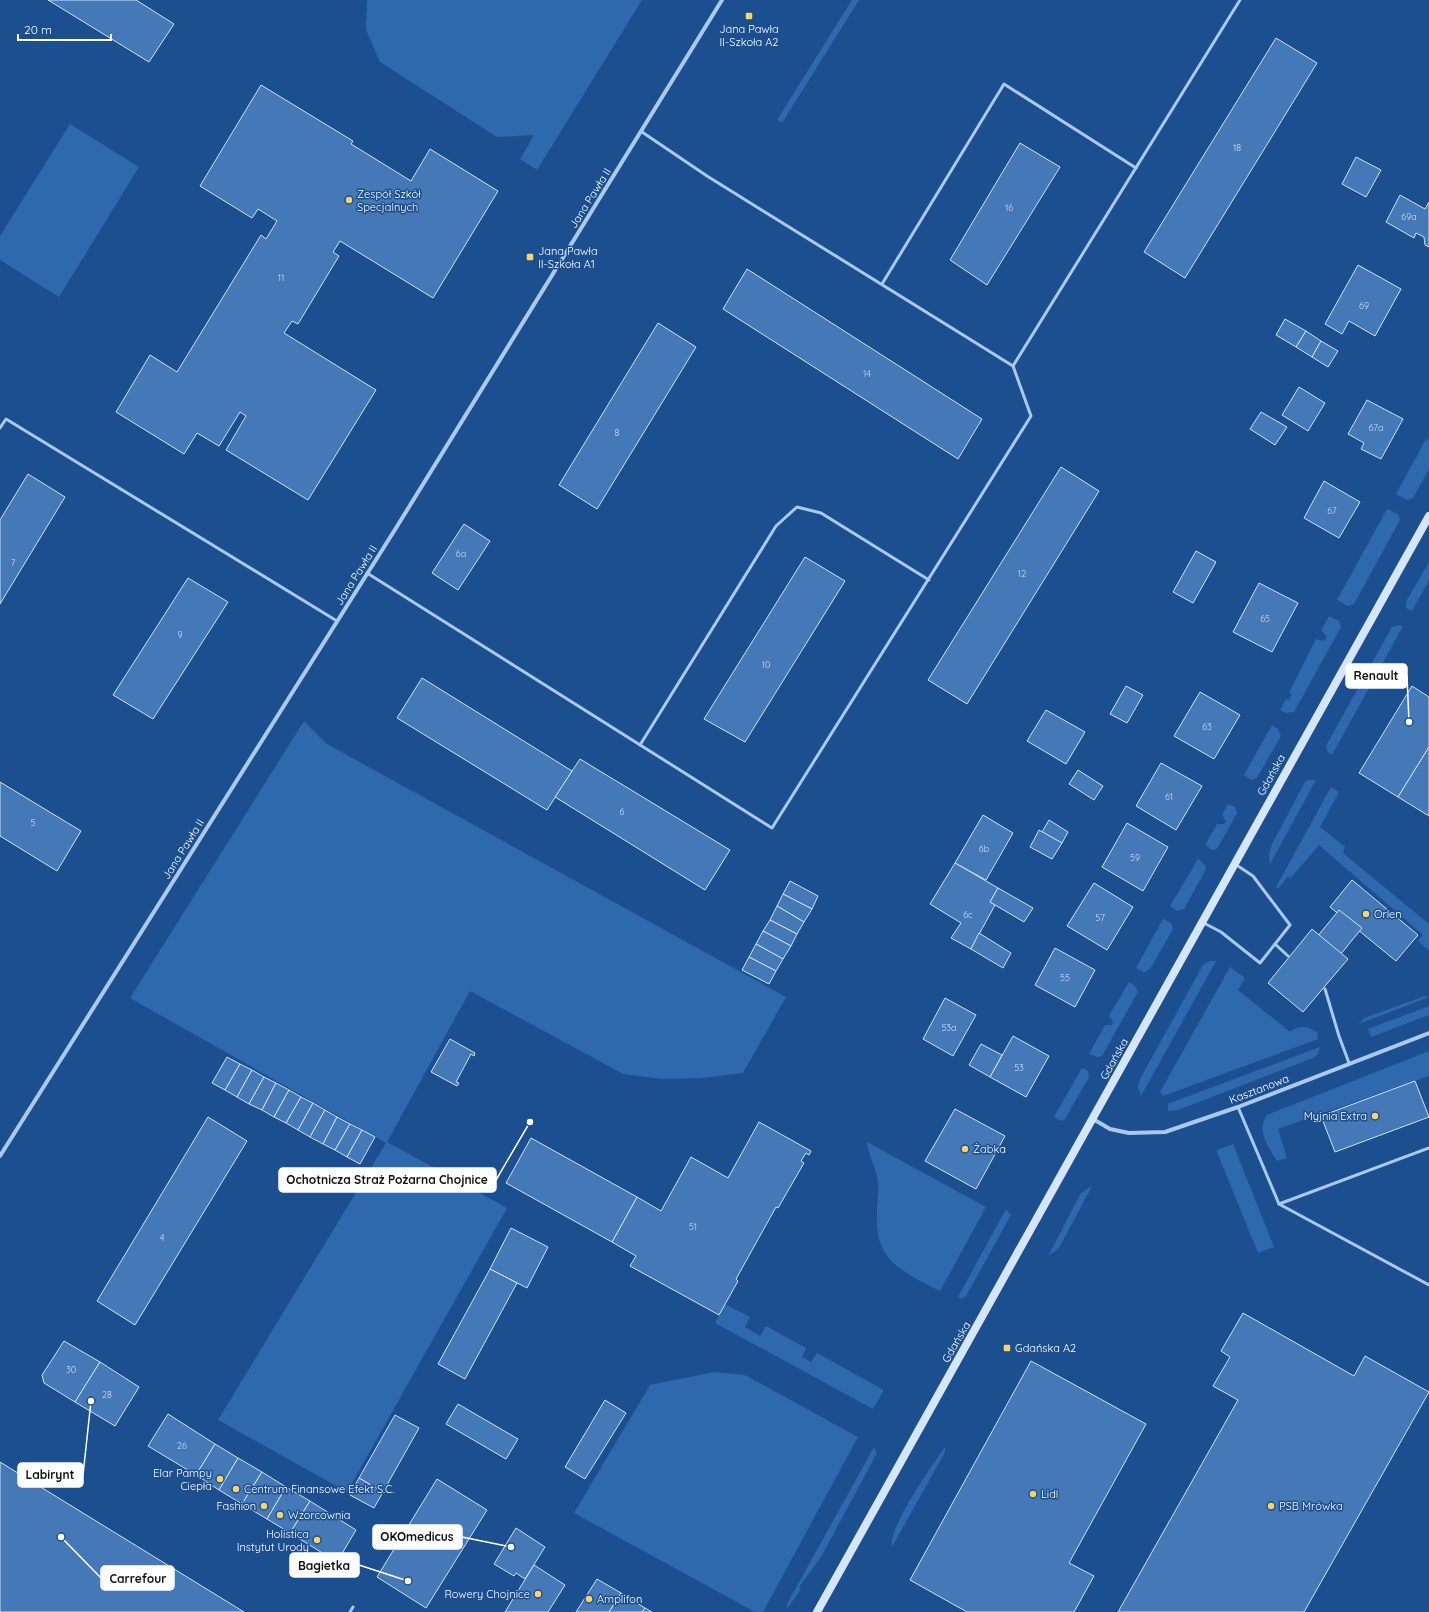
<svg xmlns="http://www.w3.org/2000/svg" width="1429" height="1612" font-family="Quicksand,sans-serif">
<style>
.green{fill:#2e69ad}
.building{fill:#4478b7;stroke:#cfe3fa}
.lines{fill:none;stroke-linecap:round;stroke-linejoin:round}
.service{stroke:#a9c9ee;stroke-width:3}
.minor{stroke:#a9c9ee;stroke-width:4}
.secondary{stroke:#d6e6fa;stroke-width:8}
.poi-dot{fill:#ffd166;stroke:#1b4f8f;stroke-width:1.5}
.labels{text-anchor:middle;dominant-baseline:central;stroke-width:3;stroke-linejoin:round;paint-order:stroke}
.number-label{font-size:9px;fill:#d0dded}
.poi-label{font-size:11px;fill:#fff;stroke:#1b4f8f;text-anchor:start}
.street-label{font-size:11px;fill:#fff;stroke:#1b4f8f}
.leader{fill:none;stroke:#fff;stroke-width:1.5}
.callout-dot{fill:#fff;stroke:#1b4f8f;stroke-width:1.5}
.callout{fill:#fff;stroke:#fff;stroke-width:1.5}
.callout-label{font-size:12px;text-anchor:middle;font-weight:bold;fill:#111}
</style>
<rect width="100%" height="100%" fill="#1b4f8f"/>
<!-- green -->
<g class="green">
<path d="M367 0H642L537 170 520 159 534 135 497 137 380 62 366 30Z"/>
<path d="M852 0H859L782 123 777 120Z"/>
<path d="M70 124 139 167 59 297 0 260V236Z"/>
<path d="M1426 439 1429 440V469L1413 498 1407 500 1396 494Z"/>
<path d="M1387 509 1398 514 1400 520 1354 604 1348 606 1337 600Z"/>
<path d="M1429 562V580L1412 611 1406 608V602Z"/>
<path d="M1329 616 1339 621 1341 627 1294 712 1286 713 1280 710 1286 699 1289 700 1292 694 1289 693 1316 639 1324 641 1327 637 1321 630Z"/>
<path d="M1398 625 1403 626 1332 755 1327 751 1326 746 1392 627Z"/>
<path d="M304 721 327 744 786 997 743 1073 702 1078 662 1079 623 1074 470 991 387 1142 507 1208 347 1492 218 1420 386 1143 130 998Z"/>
<path d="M1272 725 1278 729 1281 736 1257 778 1251 780 1244 775Z"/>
<path d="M1308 780H1316L1270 864 1269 854 1272 844 1305 782Z"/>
<path d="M1331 787 1339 792 1320 827 1345 847 1343 853 1429 924V951L1418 941 1423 935 1319 845 1290 879 1288 876 1278 889 1276 887Z"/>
<path d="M1228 804 1235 807 1237 813 1217 849 1212 850 1205 845 1217 824H1224L1226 821 1222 815Z"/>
<path d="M1198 859 1204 864 1206 869 1184 909 1177 911 1170 906Z"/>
<path d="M1163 919 1171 923 1173 929 1150 969 1144 972 1136 968Z"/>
<path d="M1209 961H1216L1141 1096 1138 1087 1140 1079 1203 965Z"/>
<path d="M1230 967 1245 978 1238 990 1290 1032C1299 1025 1307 1026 1317 1032L1318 1039 1163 1096 1160 1092Z"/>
<path d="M1129 982 1135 986 1138 992 1102 1056 1097 1057 1089 1054 1105 1025H1112L1113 1022 1109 1016Z"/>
<path d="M1425 996 1429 997 1359 1024 1364 1018Z"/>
<path d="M1429 1006V1015L1371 1037 1368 1029Z"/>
<path d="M1320 1047 1318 1054 1313 1058 1178 1110 1170 1111 1168 1110V1104L1170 1103Z"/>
<path d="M1429 1051V1076L1278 1129 1287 1158 1277 1161 1276 1160C1268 1145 1256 1131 1267 1115Z"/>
<path d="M1082 1068 1088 1071 1089 1077 1065 1119 1061 1121 1054 1117Z"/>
<path d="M867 1142 986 1207 940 1291C908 1274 878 1264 877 1223 876 1210 879 1196 878 1183 877 1168 868 1156 867 1142Z"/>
<path d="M1233 1144 1274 1247 1258 1253 1217 1152V1150Z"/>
<path d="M1092 1186 1059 1248 1048 1256 1081 1193Z"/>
<path d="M1006 1209 1011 1215 966 1296 961 1299 958 1297Z"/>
<path d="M725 1304 750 1317 745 1327 760 1336 766 1326 806 1348 802 1357 811 1362 817 1353 884 1390 873 1409 715 1323Z"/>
<path d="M715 1372 745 1375 858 1437 763 1612H755L574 1513 650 1385Z"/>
<path d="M874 1447 877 1453 821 1557 799 1587 801 1589 787 1609V1604Z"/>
<path d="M945 1447V1452L892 1547C887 1529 933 1464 945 1447Z"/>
</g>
<!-- building -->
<g class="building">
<path d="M48 0H136L174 24 149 62Z"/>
<path d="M1276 38 1317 63 1185 278 1144 252Z"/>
<path d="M261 85 353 141 351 144 411 181 430 149 498 191 433 298 340 241 333 252 339 256 298 324 292 321 284 333 376 390 308 500 226 450 246 416 240 412 219 446 197 433 184 454 116 412 150 355 177 372 261 235 266 239 277 221 258 209 252 218 200 186Z"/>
<path d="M1020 143 1060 167 987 285 950 260Z"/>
<path d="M1356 157 1381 170 1366 197 1342 184Z"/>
<path d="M1400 195 1425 209 1429 202V247L1425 245 1424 237 1416 233 1414 238 1386 222Z"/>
<path d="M1358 265 1401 289 1375 336 1349 321 1342 334 1325 324Z"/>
<path d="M747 269 982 419 958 459 723 309Z"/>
<path d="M1285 319 1306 331 1296 347 1276 335Z"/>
<path d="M658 323 696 347 597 509 559 485Z"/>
<path d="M1306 331 1321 341 1312 357 1296 347Z"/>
<path d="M1321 341 1338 351 1328 367 1312 357Z"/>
<path d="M1299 387 1325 403 1308 431 1282 415Z"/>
<path d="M1367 400 1403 419 1381 459 1361 449 1364 443 1348 434Z"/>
<path d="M1261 412 1287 427 1275 445 1250 429Z"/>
<path d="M1061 467 1099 491 967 704 928 680Z"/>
<path d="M28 474 65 497 0 604V520Z"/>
<path d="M1324 481 1360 502 1339 538 1304 518Z"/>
<path d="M464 524 490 541 458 590 432 573Z"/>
<path d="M1196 551 1216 562 1193 603 1173 592Z"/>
<path d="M805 557 845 581 745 742 704 719Z"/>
<path d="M188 578 228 602 153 719 113 695Z"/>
<path d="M1259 583 1298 603 1272 652 1233 632Z"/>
<path d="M422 678 572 771 547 810 397 718Z"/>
<path d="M1126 686 1143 695 1127 723 1110 714Z"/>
<path d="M1412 686 1429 697V747L1398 797 1359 773Z"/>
<path d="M1200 692 1240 715 1214 759 1174 736Z"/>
<path d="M1046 710 1085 732 1066 764 1027 741Z"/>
<path d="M1429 747V816L1398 797Z"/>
<path d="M580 759 730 850 705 890 555 797Z"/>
<path d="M1161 763 1202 786 1176 830 1136 806Z"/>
<path d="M1078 770 1103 786 1094 800 1069 784Z"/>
<path d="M0 782 81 831 57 871 0 836Z"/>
<path d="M983 815 1013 833 986 880 955 863Z"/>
<path d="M1049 820 1068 832 1062 843 1042 832Z"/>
<path d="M1127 823 1168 847 1143 891 1102 867Z"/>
<path d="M1039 830 1062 843 1052 859 1030 847Z"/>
<path d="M955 863 998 888 990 902 995 905 971 949 951 938 961 923 930 904Z"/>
<path d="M1352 880 1418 935 1396 961 1330 907Z"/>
<path d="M790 881 818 896 812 909 783 894Z"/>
<path d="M1094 883 1133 907 1107 950 1067 926Z"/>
<path d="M998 888 1033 908 1024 922 990 902Z"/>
<path d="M783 894 812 909 804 922 777 906Z"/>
<path d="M777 906 804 922 797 934 770 920Z"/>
<path d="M1339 910 1362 928 1340 955 1317 937Z"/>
<path d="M770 920 797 934 791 946 763 931Z"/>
<path d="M1312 929 1348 959 1303 1012 1268 983Z"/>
<path d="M763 931 791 946 783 959 756 944Z"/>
<path d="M979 933 1011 953 1003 968 971 949Z"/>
<path d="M756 944 783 959 776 971 749 957Z"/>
<path d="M1055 948 1095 970 1075 1007 1035 985Z"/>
<path d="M749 957 776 971 769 984 742 970Z"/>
<path d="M945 998 976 1015 953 1056 923 1039Z"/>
<path d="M1013 1036 1049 1056 1026 1097 990 1077Z"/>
<path d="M450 1039 475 1053 474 1056 471 1054 456 1082 459 1083 457 1086 431 1072Z"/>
<path d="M981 1044 1002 1055 990 1077 969 1065Z"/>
<path d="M227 1057 240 1064 225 1090 212 1083Z"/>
<path d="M240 1064 252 1070 237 1097 225 1090Z"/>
<path d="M252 1070 264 1077 249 1104 237 1097Z"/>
<path d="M264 1077 276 1083 262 1110 249 1104Z"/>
<path d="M1415 1081 1429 1117 1335 1152 1321 1116Z"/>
<path d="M276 1083 289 1090 274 1117 262 1110Z"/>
<path d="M289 1090 301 1097 286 1123 274 1117Z"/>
<path d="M301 1097 313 1103 298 1130 286 1123Z"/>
<path d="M313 1103 325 1110 310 1137 298 1130Z"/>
<path d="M955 1109 1005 1136 976 1189 925 1161Z"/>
<path d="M325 1110 337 1117 323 1144 310 1137Z"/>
<path d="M208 1117 247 1141 135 1325 97 1301Z"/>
<path d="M337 1117 350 1124 335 1150 323 1144Z"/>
<path d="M759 1122 811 1151 809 1155 806 1153 801 1161 804 1163 778 1208 776 1207 736 1279 738 1281 719 1315 630 1266 636 1256 612 1242 637 1197 661 1211 691 1157 728 1178Z"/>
<path d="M350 1124 362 1130 347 1157 335 1150Z"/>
<path d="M362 1130 375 1137 360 1164 347 1157Z"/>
<path d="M531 1138 637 1197 612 1242 506 1183Z"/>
<path d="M511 1228 548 1247 527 1288 490 1269Z"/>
<path d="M490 1269 517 1283 465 1379 438 1364Z"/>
<path d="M1243 1313 1354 1376 1365 1356 1429 1392 1304 1612H1118L1238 1400 1213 1386 1230 1357 1221 1351Z"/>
<path d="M64 1341 100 1362 75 1402 44 1383 42 1375Z"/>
<path d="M1031 1361 1146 1424 1069 1563 1094 1576 1074 1612H967L910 1580Z"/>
<path d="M100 1362 139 1387 115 1426 75 1402Z"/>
<path d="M605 1400 626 1413 585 1479 565 1467Z"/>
<path d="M458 1404 518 1439 506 1459 446 1424Z"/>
<path d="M168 1414 215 1444 196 1475 148 1446Z"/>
<path d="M395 1415 419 1428 383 1492 359 1478Z"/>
<path d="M215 1444 238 1458 219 1490 196 1475Z"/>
<path d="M238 1458 262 1472 242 1504 219 1490Z"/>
<path d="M0 1462 244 1612H0Z"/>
<path d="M262 1472 286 1487 267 1519 242 1504Z"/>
<path d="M359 1478 383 1492 374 1508 350 1495Z"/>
<path d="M437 1479 487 1510 426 1608 377 1577Z"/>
<path d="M286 1487 310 1501 290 1533 267 1519Z"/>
<path d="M310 1501 356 1530 337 1562 290 1533Z"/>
<path d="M516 1528 545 1547 525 1579 516 1573 514 1576 494 1564Z"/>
<path d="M534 1565 565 1585 548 1612H505Z"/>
<path d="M597 1579 621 1593 609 1612H576Z"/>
<path d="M621 1593 645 1608 642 1612H609Z"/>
<path d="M645 1608 652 1612H642Z"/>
</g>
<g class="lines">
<!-- service -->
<g class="service">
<path d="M642 132 707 176 1013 366"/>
<path d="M882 284 1004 84 1136 168"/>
<path d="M0 428 6 419 337 621"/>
<path d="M367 573 772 828 1031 416 1013 366 1240 0"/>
<path d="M640 745 776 526 797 507 821 513 929 580"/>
<path d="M1202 922 1221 932 1260 963 1290 925 1253 876 1235 864"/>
<path d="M1275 944 1288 956"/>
<path d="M1325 989 1339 1036 1349 1063"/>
<path d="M1238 1107 1279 1204 1429 1148"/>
<path d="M1279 1204 1429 1285"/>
<path d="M350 1612 353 1607"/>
</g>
<!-- minor -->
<g class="minor">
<path d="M1093 1119 1110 1129 1129 1133 1165 1132 1238 1107 1429 1033"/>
<path d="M0 1156 396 528 722 0"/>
</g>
<!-- secondary -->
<path class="secondary" d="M817 1612 1429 516"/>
</g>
<!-- markers -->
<g class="poi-dot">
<rect x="745" y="12" width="8" height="8" rx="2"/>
<circle cx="349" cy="200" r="4"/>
<rect x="526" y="253" width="8" height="8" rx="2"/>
<circle cx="1366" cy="914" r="4"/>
<circle cx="1375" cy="1116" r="4"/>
<circle cx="965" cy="1149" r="4"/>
<rect x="1003" y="1344" width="8" height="8" rx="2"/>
<circle cx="220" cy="1479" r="4"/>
<circle cx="236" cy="1489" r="4"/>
<circle cx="1033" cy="1494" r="4"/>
<circle cx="264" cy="1506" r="4"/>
<circle cx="1271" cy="1506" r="4"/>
<circle cx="280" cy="1515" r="4"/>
<circle cx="317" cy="1540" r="4"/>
<circle cx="538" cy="1594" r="4"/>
<circle cx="589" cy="1599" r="4"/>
</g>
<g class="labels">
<!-- number labels -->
<g class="number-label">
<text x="1237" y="147">18</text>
<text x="1009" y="207">16</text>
<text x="1409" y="216">69a</text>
<text x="281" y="277">11</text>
<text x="1364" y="305">69</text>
<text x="867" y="373">14</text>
<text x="1376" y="427">67a</text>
<text x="617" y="432">8</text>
<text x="1332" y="510">67</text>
<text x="461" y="553">6a</text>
<text x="13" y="562">7</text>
<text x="1022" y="573">12</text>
<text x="1265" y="618">65</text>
<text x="180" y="634">9</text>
<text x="766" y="664">10</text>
<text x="1207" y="726">63</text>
<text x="1169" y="796">61</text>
<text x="622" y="811">6</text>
<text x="33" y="822">5</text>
<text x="984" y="848">6b</text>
<text x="1135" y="857">59</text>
<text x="968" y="914">6c</text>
<text x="1100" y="917">57</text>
<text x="1065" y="977">55</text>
<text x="949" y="1027">53a</text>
<text x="1019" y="1067">53</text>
<text x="693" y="1226">51</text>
<text x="162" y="1237">4</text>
<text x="71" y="1369">30</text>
<text x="107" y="1394">28</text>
<text x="182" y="1445">26</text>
</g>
<!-- poi labels -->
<g class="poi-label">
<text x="749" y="29" text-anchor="middle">Jana Pawła<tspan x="749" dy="13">II-Szkoła A2</tspan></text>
<text x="357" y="194">Zespół Szkół<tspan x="357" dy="13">Specjalnych</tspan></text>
<text x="538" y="251">Jana Pawła<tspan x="538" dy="13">II-Szkoła A1</tspan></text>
<text x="1374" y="914">Orlen</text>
<text x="1367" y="1116" text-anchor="end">Myjnia Extra</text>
<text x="973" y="1149">Żabka</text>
<text x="1015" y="1348">Gdańska A2</text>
<text x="212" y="1473" text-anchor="end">Elar Pampy<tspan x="212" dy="13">Ciepła</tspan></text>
<text x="244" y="1489">Centrum Finansowe Efekt S.C.</text>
<text x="1041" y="1494">Lidl</text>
<text x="256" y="1506" text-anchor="end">Fashion</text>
<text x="1279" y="1506">PSB Mrówka</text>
<text x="288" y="1515">Wzorcownia</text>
<text x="309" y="1534" text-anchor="end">Holistica<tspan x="309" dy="13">Instytut Urody</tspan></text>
<text x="530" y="1594" text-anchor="end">Rowery Chojnice</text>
<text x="597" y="1599">Amplifon</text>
</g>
<!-- street labels -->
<g class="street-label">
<text transform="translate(590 198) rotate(-58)">Jana Pawła II</text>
<text transform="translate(356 575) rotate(-58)">Jana Pawła II</text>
<text transform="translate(1271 775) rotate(-61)">Gdańska</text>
<text transform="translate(183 849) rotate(-58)">Jana Pawła II</text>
<text transform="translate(1114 1059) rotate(-61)">Gdańska</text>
<text transform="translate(1259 1089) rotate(-21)">Kasztanowa</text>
<text transform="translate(956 1342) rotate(-60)">Gdańska</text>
</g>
</g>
<!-- callouts -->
<path class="leader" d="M1409 722L1407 676M530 1122L496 1180M91 1401L83 1475M511 1547L462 1537M408 1581L359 1565M61 1537L101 1578"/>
<g class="callout-dot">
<circle cx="1409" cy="722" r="4"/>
<circle cx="530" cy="1122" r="4"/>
<circle cx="91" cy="1401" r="4"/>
<circle cx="511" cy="1547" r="4"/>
<circle cx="408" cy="1581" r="4"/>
<circle cx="61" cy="1537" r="4"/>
</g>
<g class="callout">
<rect x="1346" y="664" width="61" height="24" rx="4"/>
<rect x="279" y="1168" width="217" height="24" rx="4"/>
<rect x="18" y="1463" width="65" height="24" rx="4"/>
<rect x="373" y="1525" width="89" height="24" rx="4"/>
<rect x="290" y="1553" width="69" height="24" rx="4"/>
<rect x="101" y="1566" width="73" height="24" rx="4"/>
</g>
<g class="callout-label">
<text x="1376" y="680">Renault</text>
<text x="387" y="1184">Ochotnicza Straż Pożarna Chojnice</text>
<text x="50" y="1479">Labirynt</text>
<text x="417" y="1541">OKOmedicus</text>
<text x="324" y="1570">Bagietka</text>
<text x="138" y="1583">Carrefour</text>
</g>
<!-- scale -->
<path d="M18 34v6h93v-6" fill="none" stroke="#ffffff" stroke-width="2"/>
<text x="24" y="34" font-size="12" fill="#ffffff" stroke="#1b4f8f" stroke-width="3" paint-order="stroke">20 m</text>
</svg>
